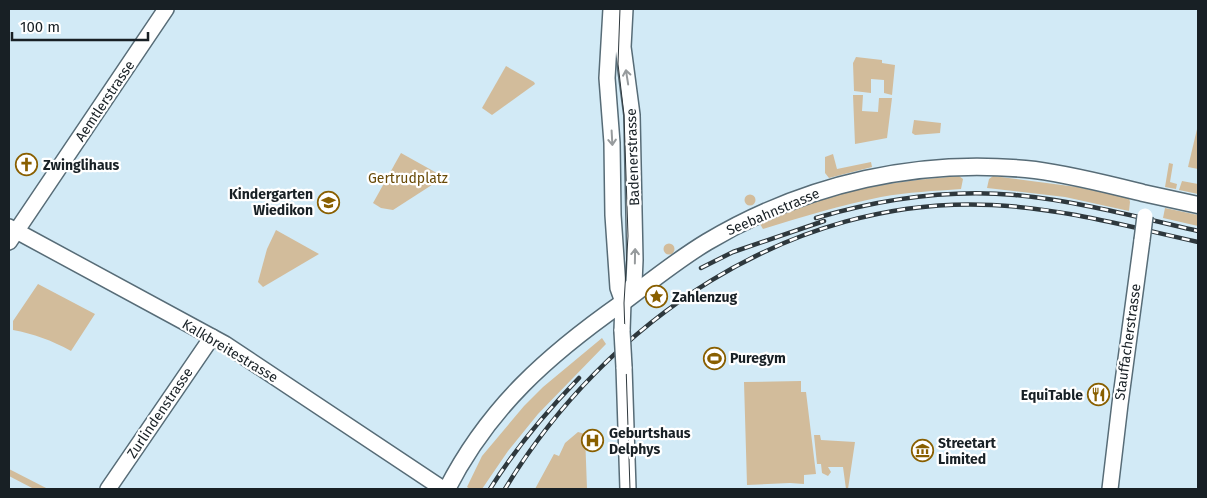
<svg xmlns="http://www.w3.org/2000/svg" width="1207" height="498" font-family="'Fira Sans',sans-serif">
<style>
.green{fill:#d2bc9b}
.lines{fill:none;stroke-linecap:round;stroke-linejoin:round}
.secondary-casing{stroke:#576c77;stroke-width:18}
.primary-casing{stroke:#576c77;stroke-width:19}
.secondary{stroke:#fff;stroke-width:15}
.primary{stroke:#fff;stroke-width:16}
.tram{stroke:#2e383d;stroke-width:1}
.rail-casing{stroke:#2e383d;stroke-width:4.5}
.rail{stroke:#fff;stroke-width:2.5;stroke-dasharray:8;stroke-linecap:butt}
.secondary-bridge-casing{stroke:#576c77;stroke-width:18;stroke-linecap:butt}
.secondary-bridge{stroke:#fff;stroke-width:15}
.oneway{stroke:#979b9d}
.labels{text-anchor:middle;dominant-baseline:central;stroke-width:4.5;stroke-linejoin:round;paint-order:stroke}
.street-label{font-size:14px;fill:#182025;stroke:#fff}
.poi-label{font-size:14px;font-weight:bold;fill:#182025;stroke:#fff;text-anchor:start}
.park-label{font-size:14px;fill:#694a07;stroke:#fff}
</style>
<rect width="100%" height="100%" fill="#d2eaf6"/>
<!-- green -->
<g class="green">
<path d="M856 57 882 60V63L895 65 892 95 884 93V80L871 79V93L854 91 853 63Z"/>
<path d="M506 66 534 82 535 84 492 115 482 108Z"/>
<path d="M853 95H863L862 111 878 112 879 98H892L887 138 855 144Z"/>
<path d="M914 120 941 123 940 133 915 135 912 133Z"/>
<path d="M1198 125V169L1188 167Z"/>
<path d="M401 153 435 172 437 174 438 181 393 210 381 208 373 203Z"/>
<path d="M833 154 837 169 871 162 872 167 829 178 825 173V157Z"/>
<path d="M1169 163 1173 164 1170 182 1177 184 1176 189 1165 187Z"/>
<path d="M959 176 963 179 961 189C935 191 908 192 881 197 841 205 802 217 763 229L760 224C789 211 818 199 848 192 885 183 922 179 959 176Z"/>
<path d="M993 176 1077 187 1129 198 1130 202 1129 211 1065 197 987 188 989 179Z"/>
<path d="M1182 181 1198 184V194L1179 190Z"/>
<circle cx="750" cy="200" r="5.5"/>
<path d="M1165 208 1198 215V226L1163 218Z"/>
<path d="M276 230 319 254 263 287 258 282 267 249Z"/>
<circle cx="669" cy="249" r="5.5"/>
<path d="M38 284 95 314 71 351C51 340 34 334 13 330V321Z"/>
<path d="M602 338 606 344 538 414 508 451 482 489H470L467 487 482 456 524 406 543 387Z"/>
<path d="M801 381V392H806L816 474 804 475V484L790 483 747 485 744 382Z"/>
<path d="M578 432 585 434 587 489H535L554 454 559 456 565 443Z"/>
<path d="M814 435H820L821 440 855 442 848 489H846L843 467H828L831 472 828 476 822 473 821 464H817Z"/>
<path d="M9 469 48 489H34L9 476Z"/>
</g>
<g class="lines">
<defs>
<g id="secondary">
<path d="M611 9 607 78 612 143 613 215 618 288 623 302 622 331"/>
<path d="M9 227 225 344 443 489"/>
<path d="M9 242 166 9"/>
<path d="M623 301 634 283 635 260 632 115 623 47 625 9"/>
<path d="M624 367 628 489"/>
<path d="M108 489 212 337"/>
<path d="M1110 489 1120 404 1142 240"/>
</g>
<path id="primary" d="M447 489C489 407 548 355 622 303 650 282 677 260 707 242 806 183 921 157 1035 170 1072 175 1107 184 1143 193 1161 197 1180 201 1198 205"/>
</defs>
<!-- secondary casing -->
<use href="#secondary" class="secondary-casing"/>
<!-- primary casing -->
<use href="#primary" class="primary-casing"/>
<!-- secondary -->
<use href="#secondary" class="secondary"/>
<!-- primary -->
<use href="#primary" class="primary"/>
<!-- tram -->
<path class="tram" d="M620 9 618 64 624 115 628 236 624 303 630 489"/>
<defs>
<g id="rail">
<path d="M816 218C881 199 948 189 1015 195 1077 201 1138 217 1198 231"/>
<path d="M701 268 733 252 824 221"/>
<path d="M490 489C515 449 546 412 579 378"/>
<path d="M505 489C606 322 791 195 992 205 1062 208 1130 227 1198 242"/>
</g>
</defs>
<!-- rail casing -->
<use href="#rail" class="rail-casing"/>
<!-- rail -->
<use href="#rail" class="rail"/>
<defs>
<g id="secondary-bridge">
<path d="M1142 240 1145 216"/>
<path d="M622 331 624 367"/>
</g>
</defs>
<!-- secondary-bridge casing -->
<use href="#secondary-bridge" class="secondary-bridge-casing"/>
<!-- secondary-bridge -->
<use href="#secondary-bridge" class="secondary-bridge"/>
</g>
<!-- one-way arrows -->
<defs><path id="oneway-shaft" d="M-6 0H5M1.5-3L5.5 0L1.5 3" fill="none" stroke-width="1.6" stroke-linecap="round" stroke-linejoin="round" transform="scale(1.25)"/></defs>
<g class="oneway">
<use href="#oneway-shaft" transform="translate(627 77) rotate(-99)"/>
<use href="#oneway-shaft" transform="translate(612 138) rotate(87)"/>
<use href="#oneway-shaft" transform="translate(635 256) rotate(-89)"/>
</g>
<!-- icons -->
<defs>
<symbol id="church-ring" viewBox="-11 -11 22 22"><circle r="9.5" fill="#fff" stroke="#895f00" stroke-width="1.5"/><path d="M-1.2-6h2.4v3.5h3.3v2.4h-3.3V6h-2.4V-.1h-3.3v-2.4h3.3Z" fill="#895f00"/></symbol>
<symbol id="school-ring" viewBox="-11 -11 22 22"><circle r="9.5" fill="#fff" stroke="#895f00" stroke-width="1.5"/><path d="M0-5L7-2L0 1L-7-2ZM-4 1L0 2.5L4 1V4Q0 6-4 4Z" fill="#895f00"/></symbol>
<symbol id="sight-ring" viewBox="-11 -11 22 22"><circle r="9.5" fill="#fff" stroke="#895f00" stroke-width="1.5"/><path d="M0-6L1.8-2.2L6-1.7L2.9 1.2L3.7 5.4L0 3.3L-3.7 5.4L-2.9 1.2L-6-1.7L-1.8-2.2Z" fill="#895f00"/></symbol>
<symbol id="stadium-ring" viewBox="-11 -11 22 22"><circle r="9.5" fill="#fff" stroke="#895f00" stroke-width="1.5"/><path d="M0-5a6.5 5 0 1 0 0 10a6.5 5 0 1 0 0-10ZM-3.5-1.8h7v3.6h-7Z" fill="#895f00"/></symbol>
<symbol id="restaurant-ring" viewBox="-11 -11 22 22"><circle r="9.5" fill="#fff" stroke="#895f00" stroke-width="1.5"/><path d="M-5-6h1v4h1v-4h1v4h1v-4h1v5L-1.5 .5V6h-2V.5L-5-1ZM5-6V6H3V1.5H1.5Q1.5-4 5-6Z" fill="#895f00"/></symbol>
<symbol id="hospital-ring" viewBox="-11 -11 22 22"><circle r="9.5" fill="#fff" stroke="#895f00" stroke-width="1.5"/><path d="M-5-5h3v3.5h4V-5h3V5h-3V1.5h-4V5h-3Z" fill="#895f00"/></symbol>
<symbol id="museum-ring" viewBox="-11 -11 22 22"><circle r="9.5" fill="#fff" stroke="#895f00" stroke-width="1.5"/><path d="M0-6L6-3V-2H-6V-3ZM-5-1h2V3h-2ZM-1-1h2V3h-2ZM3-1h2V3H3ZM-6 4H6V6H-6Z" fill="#895f00"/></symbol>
</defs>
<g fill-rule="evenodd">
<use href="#church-ring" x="14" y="152" width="25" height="25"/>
<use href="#school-ring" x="316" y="190" width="25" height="25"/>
<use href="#sight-ring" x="644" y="284" width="25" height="25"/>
<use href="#stadium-ring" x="702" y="346" width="25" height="25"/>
<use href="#restaurant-ring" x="1086" y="382" width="25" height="25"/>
<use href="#hospital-ring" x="580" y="428" width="25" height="25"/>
<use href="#museum-ring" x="910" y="438" width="25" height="25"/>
</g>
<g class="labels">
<!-- street labels -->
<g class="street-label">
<text transform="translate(105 101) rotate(-56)">Aemtlerstrasse</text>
<text transform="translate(633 157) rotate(-92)">Badenerstrasse</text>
<text transform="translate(773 212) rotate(-23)">Seebahnstrasse</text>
<text transform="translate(1128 342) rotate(-82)">Stauffacherstrasse</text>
<text transform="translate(230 351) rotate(31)">Kalkbreitestrasse</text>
<text transform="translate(160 413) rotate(-56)">Zurlindenstrasse</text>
</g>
<!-- poi labels -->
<g class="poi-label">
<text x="43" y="165">Zwinglihaus</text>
<text x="313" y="194" text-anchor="end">Kindergarten<tspan x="313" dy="16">Wiedikon</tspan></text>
<text x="672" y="297">Zahlenzug</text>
<text x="730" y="358">Puregym</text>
<text x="1083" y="395" text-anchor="end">EquiTable</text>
<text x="609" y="433">Geburtshaus<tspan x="609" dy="16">Delphys</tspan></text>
<text x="938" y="443">Streetart<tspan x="938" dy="16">Limited</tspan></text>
</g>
<!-- park labels -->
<g class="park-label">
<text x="408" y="178">Gertrudplatz</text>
</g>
</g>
<!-- border -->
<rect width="1207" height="498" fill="none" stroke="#182025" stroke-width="20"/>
<!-- scale -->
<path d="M12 32v8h136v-8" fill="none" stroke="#182025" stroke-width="2.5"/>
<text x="20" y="32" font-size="15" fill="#182025" stroke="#ffffff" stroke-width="4" paint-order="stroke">100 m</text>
</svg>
